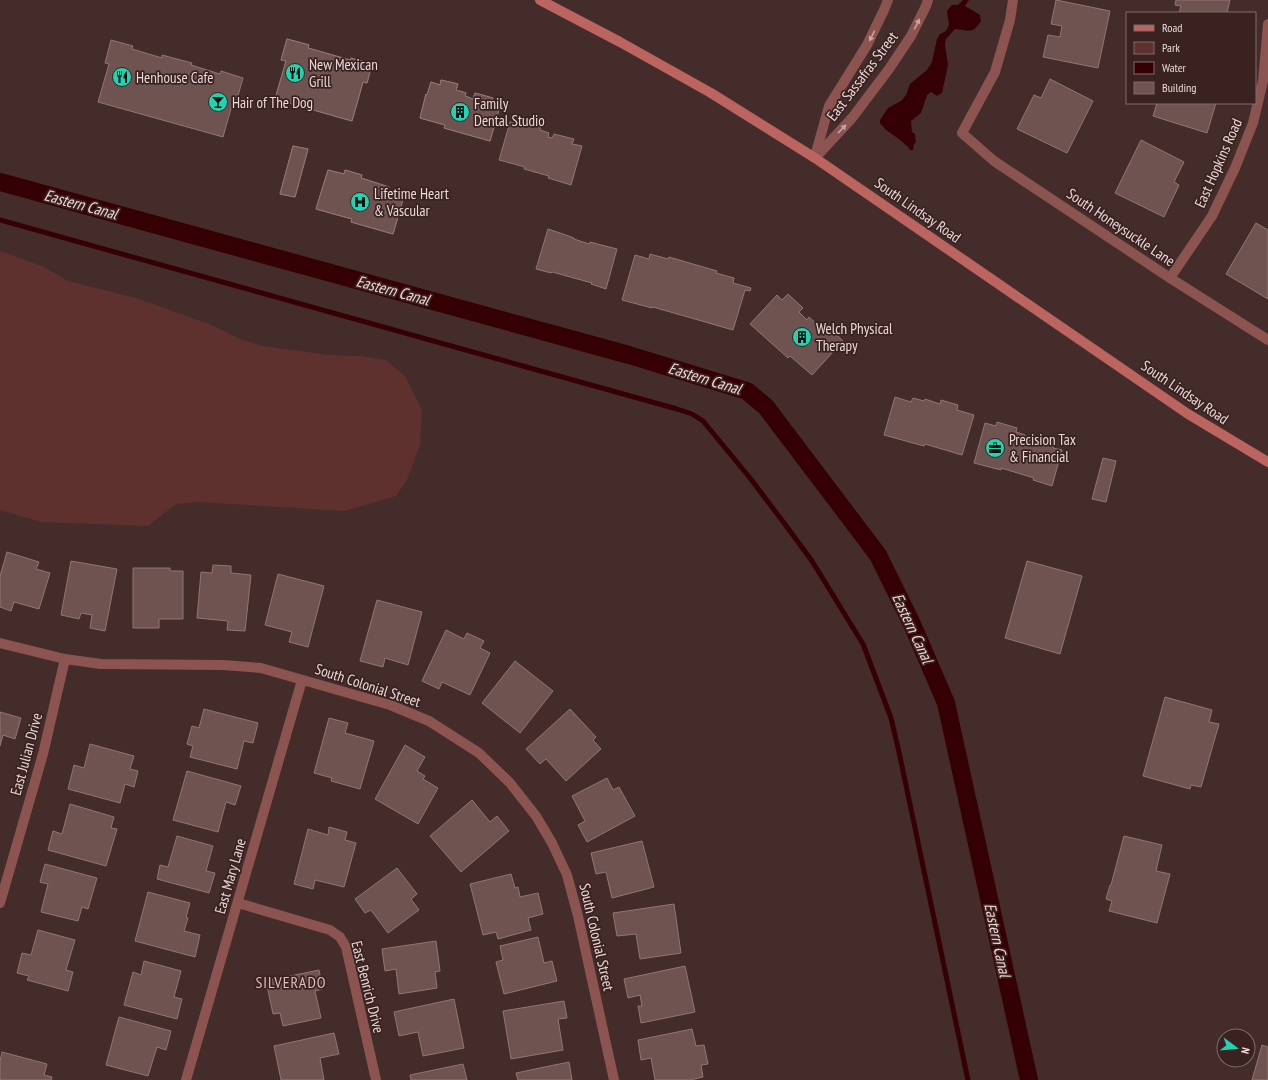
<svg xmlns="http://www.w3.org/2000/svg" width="1268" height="1080" font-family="'PT Sans Narrow',sans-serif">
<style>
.green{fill:#5e312f}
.water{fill:#350003}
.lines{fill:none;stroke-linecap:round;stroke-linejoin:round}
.stream{stroke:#350003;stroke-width:5}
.canal{stroke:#350003;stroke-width:18}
.building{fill:#6e5351;stroke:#937673}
.street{stroke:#8c5450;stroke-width:10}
.secondary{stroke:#bc645f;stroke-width:10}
.oneway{fill:#c4a4a2}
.labels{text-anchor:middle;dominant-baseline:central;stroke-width:3.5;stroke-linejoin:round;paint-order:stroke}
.poi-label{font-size:15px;fill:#ead9d8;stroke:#392220;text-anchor:start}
.street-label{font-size:15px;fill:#ead9d8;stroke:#392220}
.water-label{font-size:16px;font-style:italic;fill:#f0d7d5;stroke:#392220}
.neighbourhood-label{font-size:16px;letter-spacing:1px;fill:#dfbfbd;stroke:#392220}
</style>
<rect width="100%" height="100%" fill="#442c2a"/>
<!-- green -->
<path class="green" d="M0 251 44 267 68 281 136 298 209 324 240 339 262 346 329 355 359 356 386 360 405 376 422 410 420 445 407 480 396 496 345 511 198 502 176 504 148 526 41 522 0 510Z"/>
<!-- water -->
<path class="water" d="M963 0H969L965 6 980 15 981 21C972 35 969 30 955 29L946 39 945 45 948 65 942 93 937 96 931 92 927 95 921 113 911 121 912 132 915 134 916 142 914 144 913 150H910L908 147 899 139 886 130 880 123V120L888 108 901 101 906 95 910 84 927 70 932 62 937 39 940 34 946 31 949 25 947 11 952 5H958Z"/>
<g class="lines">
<!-- stream -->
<path class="stream" d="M0 220 677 409 692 414 703 421 750 478 787 527 812 561 863 644 891 718 899 752 968 1080"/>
<!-- canal -->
<path class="canal" d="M0 182 629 355 747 391 766 407 878 555 912 624 946 703 1029 1080"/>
</g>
<!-- building -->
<g class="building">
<path d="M1056 0 1110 11 1098 68 1043 57 1048 35 1060 37 1062 26 1051 24Z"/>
<path d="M1176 0H1230L1227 13H1179L1181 6 1175 5Z"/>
<path d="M287 39 309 45 308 48 350 60 351 58 372 64 367 83 363 82 352 121 275 99 286 61 281 60Z"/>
<path d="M287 39 309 45 308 48 350 60 351 58 372 64 367 83 363 82 352 121 275 99 286 61 281 60Z"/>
<path d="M111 40 133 46 132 49 162 58V55L192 63 191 65 220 74 221 71 243 78 237 99 234 98 223 137 98 102 109 64 105 63Z"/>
<path d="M1050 79 1093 101 1067 153 1017 129 1034 95 1041 98Z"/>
<path d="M441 80 458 84 456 90 466 93 465 96 473 99 475 93 493 98 491 104 500 106 490 141 444 128 445 125 420 118 426 94 427 95 431 82 440 85Z"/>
<path d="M441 80 458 84 456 90 466 93 465 96 473 99 475 93 493 98 491 104 500 106 490 141 444 128 445 125 420 118 426 94 427 95 431 82 440 85Z"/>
<path d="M1157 103H1216L1207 133 1153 116Z"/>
<path d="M520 120 541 126 540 130 549 133 548 137 552 138 554 134 574 139 572 144 582 146 571 185 548 178 549 176 524 169 525 167 499 160 510 122 519 124Z"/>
<path d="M1141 140 1184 162 1174 182 1179 185 1164 217 1115 193Z"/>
<path d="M293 146 308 149 295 197 280 194Z"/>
<path d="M293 146 308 149 295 197 280 194Z"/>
<path d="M328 170 344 174 345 170 362 175 361 178 389 187 388 191 404 196 393 234 351 222 352 219 316 209Z"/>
<path d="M328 170 344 174 345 170 362 175 361 178 389 187 388 191 404 196 393 234 351 222 352 219 316 209Z"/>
<path d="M1256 223 1268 230V299L1226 274Z"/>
<path d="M548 229 563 234 574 238V239L589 244 590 242 617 249 606 289 591 284 592 283 552 272 551 273 536 269Z"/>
<path d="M650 254 668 259 669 257 717 271 716 273 734 278 733 283 751 288 750 291 745 290 733 330 653 307 652 308 622 300 635 255 649 259Z"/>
<path d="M788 294 803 308 799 312 807 320 809 317 827 334 831 330 843 341 812 375 790 356 788 358 750 324 777 295 782 300Z"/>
<path d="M895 397 911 402 913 398 924 401 925 399 940 404 941 400 958 405 957 410 974 415 962 455 925 444 924 446 884 435Z"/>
<path d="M997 422 1017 428 1016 432 1025 435 1024 439 1033 441 1035 437 1054 443 1053 448 1062 450 1052 486 1033 480 1034 478 1001 468V470L974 463 985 423 996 426Z"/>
<path d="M1103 458 1116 461 1106 502 1092 499Z"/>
<path d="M7 552 39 562 36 569 50 573 39 609 14 602 11 611 0 607V576Z"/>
<path d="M71 561 117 569 105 631 90 628 92 615 81 613 79 619 61 615Z"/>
<path d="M1027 561 1082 576 1060 654 1005 638Z"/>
<path d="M213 565 231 566V573L251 575 245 631 227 630 228 621 197 618 201 572 212 573Z"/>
<path d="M133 568H170V571H183V619H159V628H133Z"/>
<path d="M278 574 324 586 308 647 289 642 292 632 265 625Z"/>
<path d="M377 600 422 612 408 665 385 658 383 667 360 661Z"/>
<path d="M446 630 464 639 467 633 484 641 480 648 490 653 470 695 442 682 439 689 422 681Z"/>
<path d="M515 661 553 691 520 733 482 703Z"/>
<path d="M1165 697 1212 710 1209 722 1219 724 1201 787 1191 785 1190 789 1143 776Z"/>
<path d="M204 709 258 723 253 743 244 741 237 769 190 757 193 746 187 744 192 726 199 728Z"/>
<path d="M570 709 596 737 593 740 601 749 566 781 546 759 540 764 526 749Z"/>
<path d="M0 712 21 718 15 739 3 735 0 746Z"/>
<path d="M329 718 348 723 345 733 374 741 360 789 331 781 332 778 314 773Z"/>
<path d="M90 744 134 756 130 769 138 771 134 787 125 784 120 803 68 789 74 765 84 768Z"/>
<path d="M405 745 425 757 417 771 425 776 423 779 438 788 418 824 375 799Z"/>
<path d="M187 771 241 786 235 805 226 802 218 832 173 820Z"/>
<path d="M607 778 613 790 619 787 635 816 587 842 578 825 585 821 572 796Z"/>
<path d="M472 800 490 822 497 816 509 831 461 872 430 836Z"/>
<path d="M70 804 114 817 111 828 117 829 106 866 48 850 53 831 62 834Z"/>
<path d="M329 827 347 832 345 840 356 843 344 887 315 880 313 889 294 884 308 829 328 835Z"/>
<path d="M177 836 213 846 206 871 215 873 209 893 157 879 160 865 168 867Z"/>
<path d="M1124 836 1162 845 1156 871 1170 874 1157 923 1109 911 1112 901 1106 899 1110 885H1111Z"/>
<path d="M642 841 654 887 612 898 606 872 596 874 591 853Z"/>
<path d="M45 864 97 878 88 909 82 907 78 921 41 912 48 884 40 882Z"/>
<path d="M397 868 417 894 411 899 419 910 388 933 371 910 365 913 355 899Z"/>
<path d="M511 874 515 888 518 887 520 897 538 893 543 914 528 918 531 930 498 939 496 932 483 935 470 884Z"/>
<path d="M148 892 190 903 186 917 188 918 184 931 200 935 195 957 135 941Z"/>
<path d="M674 904 681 953 640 959 636 934 617 936 613 913Z"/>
<path d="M38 930 75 940 66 970 73 972 68 991 27 980 29 976 17 973 22 953 31 955Z"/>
<path d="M538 937 544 963 552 961 557 981 504 994 496 962 503 960 500 946Z"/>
<path d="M436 941 440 971 435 972 437 988 399 994 396 969 385 971 382 949Z"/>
<path d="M144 961 181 971 174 997 182 999 177 1019 124 1005 133 972 141 975Z"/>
<path d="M685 966 695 1012 641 1023 638 1006H642L640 995 628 998 624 979Z"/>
<path d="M319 970 323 989 315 991 321 1018 283 1026 280 1013 273 1014 266 981Z"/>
<path d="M454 999 464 1048 423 1056 418 1032 399 1036 394 1012Z"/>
<path d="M564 1001 567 1018 558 1019 563 1050 511 1059 503 1011Z"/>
<path d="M119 1017 171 1031 166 1050 157 1047 148 1076 106 1065Z"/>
<path d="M692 1029 696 1046 704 1045 708 1064 701 1065 703 1077 690 1080H655L651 1058 641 1060 638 1040Z"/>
<path d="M334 1033 339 1054 320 1058 324 1080H281L274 1046Z"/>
<path d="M1262 1045 1268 1047V1080H1252Z"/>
<path d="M2 1052 47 1064 44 1075 52 1077 51 1080H0V1061Z"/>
<path d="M569 1062 572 1080H518L516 1073Z"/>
<path d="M463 1064 467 1080H411L410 1075Z"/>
</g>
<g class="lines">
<!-- street -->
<g class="street">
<path d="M1013 0 1010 20 995 72 962 133 994 161 1170 278 1268 340"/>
<path d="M815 156 829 106 867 45 884 10 888 0"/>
<path d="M815 158 852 118 889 69 911 36 926 6 928 0"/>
<path d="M1170 278 1212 216 1235 168 1253 123 1263 81 1268 24"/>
<path d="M0 643 65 659 101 664 223 665 261 668 390 705 429 721 479 753 510 783 536 816 552 843 567 875 578 916 614 1080"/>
<path d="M0 903 43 754 65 659"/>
<path d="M238 903 330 930 340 937 346 947 376 1080"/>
<path d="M186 1080 302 680"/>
</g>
<!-- secondary -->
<path class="secondary" d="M540 0 620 42 711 93 815 158 1188 414 1268 462"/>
</g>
<!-- one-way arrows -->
<defs><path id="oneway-solid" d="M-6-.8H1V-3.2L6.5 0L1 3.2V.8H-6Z"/></defs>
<g class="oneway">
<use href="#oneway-solid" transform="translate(917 24) rotate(-63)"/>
<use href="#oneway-solid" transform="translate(872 36) rotate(116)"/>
<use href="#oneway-solid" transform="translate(842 129) rotate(-46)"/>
</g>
<!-- icons -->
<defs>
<symbol id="restaurant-disc" viewBox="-11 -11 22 22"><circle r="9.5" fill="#1dd5b1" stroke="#392220"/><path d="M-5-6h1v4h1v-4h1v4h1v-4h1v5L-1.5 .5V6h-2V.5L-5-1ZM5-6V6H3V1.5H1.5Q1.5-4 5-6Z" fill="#111"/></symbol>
<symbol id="bar-disc" viewBox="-11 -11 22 22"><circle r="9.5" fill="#1dd5b1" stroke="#392220"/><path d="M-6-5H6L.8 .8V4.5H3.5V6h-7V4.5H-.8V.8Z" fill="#111"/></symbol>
<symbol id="building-disc" viewBox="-11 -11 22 22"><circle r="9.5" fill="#1dd5b1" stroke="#392220"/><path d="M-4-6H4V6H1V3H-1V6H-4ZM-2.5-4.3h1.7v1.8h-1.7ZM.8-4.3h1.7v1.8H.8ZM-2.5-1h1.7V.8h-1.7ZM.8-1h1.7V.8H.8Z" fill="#111"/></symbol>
<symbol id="hospital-disc" viewBox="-11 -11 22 22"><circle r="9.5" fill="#1dd5b1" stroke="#392220"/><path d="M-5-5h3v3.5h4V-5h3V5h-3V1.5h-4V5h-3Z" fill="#111"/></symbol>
<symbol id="office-disc" viewBox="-11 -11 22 22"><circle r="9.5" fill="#1dd5b1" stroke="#392220"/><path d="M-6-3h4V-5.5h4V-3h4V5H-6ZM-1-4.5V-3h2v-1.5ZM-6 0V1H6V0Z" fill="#111"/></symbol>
</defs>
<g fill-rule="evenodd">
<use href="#restaurant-disc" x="284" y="62" width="22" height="22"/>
<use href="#restaurant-disc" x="111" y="66" width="22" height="22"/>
<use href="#bar-disc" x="207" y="91" width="22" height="22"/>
<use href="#building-disc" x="449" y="101" width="22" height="22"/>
<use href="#hospital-disc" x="349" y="191" width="22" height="22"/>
<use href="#building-disc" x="791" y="326" width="22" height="22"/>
<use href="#office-disc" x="984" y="437" width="22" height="22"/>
</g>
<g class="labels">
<!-- poi labels -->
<g class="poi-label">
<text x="309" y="64">New Mexican<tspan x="309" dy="17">Grill</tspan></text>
<text x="136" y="77">Henhouse Cafe</text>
<text x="232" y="102">Hair of The Dog</text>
<text x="474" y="103">Family<tspan x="474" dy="17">Dental Studio</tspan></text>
<text x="374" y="193">Lifetime Heart<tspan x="374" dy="17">&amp; Vascular</tspan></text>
<text x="816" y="328">Welch Physical<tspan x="816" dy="17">Therapy</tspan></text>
<text x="1009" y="439">Precision Tax<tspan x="1009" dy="17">&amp; Financial</tspan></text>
</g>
<!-- street labels -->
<g class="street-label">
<text transform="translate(862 76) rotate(-53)">East Sassafras Street</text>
<text transform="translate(1218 163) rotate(-66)">East Hopkins Road</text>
<text transform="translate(918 210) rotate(35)">South Lindsay Road</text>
<text transform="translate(1121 227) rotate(34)">South Honeysuckle Lane</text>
<text transform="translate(1185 392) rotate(34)">South Lindsay Road</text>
<text transform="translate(368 685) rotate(18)">South Colonial Street</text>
<text transform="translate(26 754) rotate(-75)">East Julian Drive</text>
<text transform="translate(230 876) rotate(-74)">East Mary Lane</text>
<text transform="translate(597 937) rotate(77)">South Colonial Street</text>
<text transform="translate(368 987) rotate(76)">East Benrich Drive</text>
</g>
<!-- water labels -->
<g class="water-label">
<text transform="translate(81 204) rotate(15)">Eastern Canal</text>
<text transform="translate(393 290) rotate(15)">Eastern Canal</text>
<text transform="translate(705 378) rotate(17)">Eastern Canal</text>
<text transform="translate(913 628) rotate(65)">Eastern Canal</text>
<text transform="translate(998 940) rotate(78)">Eastern Canal</text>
</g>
<!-- neighbourhood labels -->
<g class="neighbourhood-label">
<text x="291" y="982">SILVERADO</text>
</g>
</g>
<!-- legend -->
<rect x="1126" y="12" width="130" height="92" fill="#392220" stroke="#806b6a"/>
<rect x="1134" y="25" width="20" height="6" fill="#bc645f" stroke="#806b6a"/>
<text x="1162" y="32" font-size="12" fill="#ead9d8">Road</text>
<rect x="1134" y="42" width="20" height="12" fill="#5e312f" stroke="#806b6a"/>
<text x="1162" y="52" font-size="12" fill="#ead9d8">Park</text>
<rect x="1134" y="62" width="20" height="12" fill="#350003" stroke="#806b6a"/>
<text x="1162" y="72" font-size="12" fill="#ead9d8">Water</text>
<rect x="1134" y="82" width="20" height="12" fill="#6e5351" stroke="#806b6a"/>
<text x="1162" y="92" font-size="12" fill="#ead9d8">Building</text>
<!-- north arrow -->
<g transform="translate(1236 1048) rotate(106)"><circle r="19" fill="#392220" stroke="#806b6a"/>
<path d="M0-3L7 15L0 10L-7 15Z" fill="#1dd5b1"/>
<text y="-6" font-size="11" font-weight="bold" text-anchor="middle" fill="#ead9d8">N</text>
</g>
</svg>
